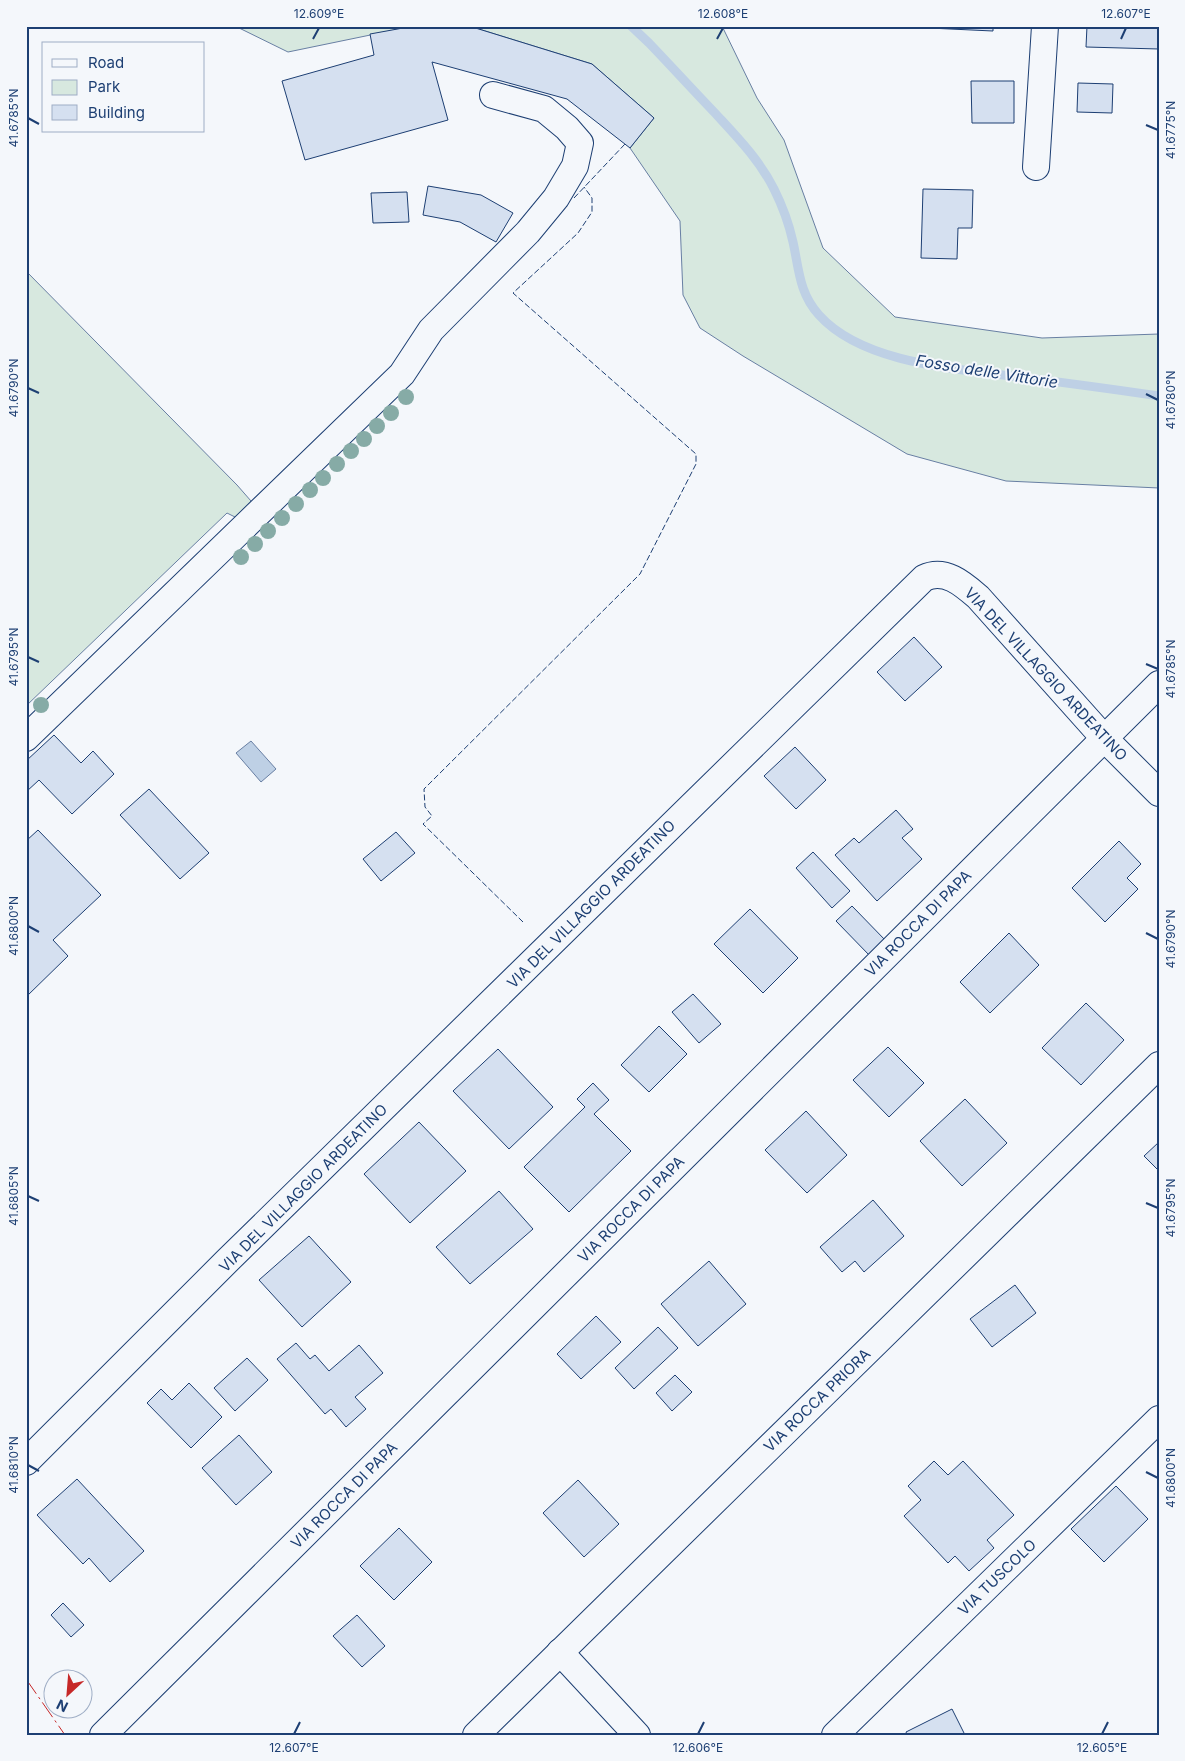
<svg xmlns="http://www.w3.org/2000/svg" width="1185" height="1761" font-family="Inter,sans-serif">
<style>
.green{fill:#d7e8df;stroke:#687fa3}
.water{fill:#bed0e5;stroke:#687fa3}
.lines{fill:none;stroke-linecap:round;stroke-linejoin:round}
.stream{stroke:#bed0e5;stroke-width:9}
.building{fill:#d5e0f0;stroke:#1d3f73}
.street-casing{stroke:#1d3f73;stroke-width:28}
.street{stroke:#f4f7fb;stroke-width:26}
.fence{stroke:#1d3f73;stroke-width:1;stroke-dasharray:6 2.5;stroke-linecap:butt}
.power{stroke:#c62828;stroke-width:1;stroke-dasharray:18 4 2.5 4;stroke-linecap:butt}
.tree{fill:#86aba6}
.ticks{fill:none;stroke:#1d3f73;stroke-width:2}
.labels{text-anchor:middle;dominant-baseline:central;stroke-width:4;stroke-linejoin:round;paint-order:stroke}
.street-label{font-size:15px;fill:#1d3f73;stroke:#f4f7fb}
.water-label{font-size:16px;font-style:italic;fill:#1d3f73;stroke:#f4f7fb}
.neatline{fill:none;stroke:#1d3f73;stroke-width:2}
.ticks-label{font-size:12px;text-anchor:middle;fill:#1d3f73}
</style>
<rect width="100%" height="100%" fill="#f4f7fb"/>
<!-- green -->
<g class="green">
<path d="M235 26H414L288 52Z"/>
<path d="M469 26H722L757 98 784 140 823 248 895 317 1042 338 1159 334V488L1006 481 907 454 743 356 700 328 683 295 680 221 630 148 654 118 592 64Z"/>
<path d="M26 271 237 485 251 501 249 511 237 518 227 513 26 706Z"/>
</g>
<!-- water -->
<path class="water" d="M251 741 276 769 261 782 236 753Z"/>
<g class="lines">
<!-- stream -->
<path class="stream" d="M631 26 649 43C671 66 692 89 714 112 736 136 759 159 774 189 782 205 789 224 793 242 799 269 799 293 819 315 863 364 958 369 1020 377 1066 383 1113 389 1159 396"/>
</g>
<!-- building -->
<g class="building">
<path d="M414 26H469L592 64 654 118 630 148 567 99 432 62 448 120 305 160 282 81 374 55 370 34Z"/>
<path d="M929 26H993V31L929 28Z"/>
<path d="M1087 26H1159V49L1086 47Z"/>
<path d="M971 81H1014V123H972Z"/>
<path d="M1078 83 1113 84 1112 113 1077 112Z"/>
<path d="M428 186 481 195 513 213 496 242 460 222 423 215Z"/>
<path d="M923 189 973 190 972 228H958L957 259 921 258Z"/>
<path d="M407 192 409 222 373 223 371 193Z"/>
<path d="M914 637 942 667 905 701 877 672Z"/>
<path d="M54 735 81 763 93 751 114 774 72 814 39 780 26 792V761Z"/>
<path d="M795 747 826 780 796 809 764 776Z"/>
<path d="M149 789 209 853 180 879 120 815Z"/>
<path d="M896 810 913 829 902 838 922 859 877 901 835 855 854 838 859 843Z"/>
<path d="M38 830 101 895 53 940 68 956 26 997V841Z"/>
<path d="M396 832 415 853 381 881 363 859Z"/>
<path d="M1119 841 1141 864 1127 878 1138 889 1105 922 1072 888Z"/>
<path d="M813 852 850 891 832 908 796 868Z"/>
<path d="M852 906 887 942 871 957 836 921Z"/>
<path d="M750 909 798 958 763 993 714 944Z"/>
<path d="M1009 933 1039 965 990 1013 960 982Z"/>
<path d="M693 994 721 1024 699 1043 672 1012Z"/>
<path d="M1086 1003 1124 1040 1081 1085 1042 1048Z"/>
<path d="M659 1026 687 1054 649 1092 621 1065Z"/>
<path d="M888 1047 924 1083 889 1117 853 1080Z"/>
<path d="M498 1049 553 1107 509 1149 453 1091Z"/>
<path d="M593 1083 609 1100 594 1114 631 1151 569 1212 524 1167 585 1107 577 1099Z"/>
<path d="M965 1099 1007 1143 962 1186 920 1141Z"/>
<path d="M806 1111 847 1155 807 1193 765 1150Z"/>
<path d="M419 1122 466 1171 410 1223 364 1174Z"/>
<path d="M1159 1142V1171L1144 1156Z"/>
<path d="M499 1191 533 1229 470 1284 436 1247Z"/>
<path d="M873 1200 904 1236 864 1272 855 1261 842 1272 820 1247Z"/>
<path d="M309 1236 351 1282 302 1327 259 1280Z"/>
<path d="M709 1261 746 1304 698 1346 661 1304Z"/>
<path d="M1015 1285 1036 1313 992 1347 970 1319Z"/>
<path d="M596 1316 621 1342 581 1379 557 1354Z"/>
<path d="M658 1327 678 1348 634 1389 615 1368Z"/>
<path d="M296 1343 310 1359 315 1355 329 1371 359 1345 383 1373 355 1397 366 1409 346 1427 331 1409 325 1414 277 1359Z"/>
<path d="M247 1358 268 1380 235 1411 214 1388Z"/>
<path d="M675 1375 692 1392 672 1411 656 1393Z"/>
<path d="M189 1383 222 1417 191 1448 147 1403 161 1389 172 1400Z"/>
<path d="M239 1435 272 1472 236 1505 202 1468Z"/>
<path d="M934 1461 948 1475 963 1461 1014 1515 987 1540 994 1548 969 1571 955 1556 948 1563 904 1516 921 1500 908 1486Z"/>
<path d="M77 1479 144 1551 110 1582 89 1558 83 1564 37 1515Z"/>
<path d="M578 1480 619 1524 584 1557 543 1513Z"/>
<path d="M1116 1486 1148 1519 1104 1562 1071 1529Z"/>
<path d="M399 1528 432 1562 394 1600 360 1566Z"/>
<path d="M63 1603 84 1625 71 1637 51 1615Z"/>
<path d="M357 1615 385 1646 362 1667 333 1636Z"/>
<path d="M952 1709 965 1735H907L906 1732Z"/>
</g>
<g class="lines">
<defs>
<g id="street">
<path d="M1036 167 1045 26"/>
<path d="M26 738 402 374 431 330 528 232 556 198 575 166 580 143 567 128 544 109 493 95"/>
<path d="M26 1462 227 1261 924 578C945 568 963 584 978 597L1104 738 1159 793"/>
<path d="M560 1652 637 1735"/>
<path d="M103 1735 1159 684"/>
<path d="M476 1735 1159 1065"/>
<path d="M835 1735 1159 1419"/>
</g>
</defs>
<!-- street casing -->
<use href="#street" class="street-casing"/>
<!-- street -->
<use href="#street" class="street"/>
<!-- fence -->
<g class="fence">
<path d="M574 198 625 144"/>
<path d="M523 922 423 824 432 816 425 807 424 789 640 574 696 464V454L513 293 578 233 592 212V198L584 187"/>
</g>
<!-- power -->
<path class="power" d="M26 1679 65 1735"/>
</g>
<!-- trees -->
<g class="tree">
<circle cx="406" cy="397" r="8"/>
<circle cx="391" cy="413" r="8"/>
<circle cx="377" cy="426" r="8"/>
<circle cx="364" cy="439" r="8"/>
<circle cx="351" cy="451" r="8"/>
<circle cx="337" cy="464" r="8"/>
<circle cx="323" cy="478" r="8"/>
<circle cx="310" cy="490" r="8"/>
<circle cx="296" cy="504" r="8"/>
<circle cx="282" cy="518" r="8"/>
<circle cx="268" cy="531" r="8"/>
<circle cx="255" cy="544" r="8"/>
<circle cx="241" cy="557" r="8"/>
<circle cx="41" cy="705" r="8"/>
</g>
<!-- ticks -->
<path class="ticks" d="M313 39 319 28M717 39 723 28M1121 39 1126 28M28 118 39 124M1146 125 1158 130M28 388 39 393M1146 394 1158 400M28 657 39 662M1146 664 1158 669M28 926 39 932M1146 933 1158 939M28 1196 39 1201M1146 1203 1158 1208M28 1465 39 1471M1146 1472 1158 1478M294 1734 300 1722M698 1734 704 1722M1102 1734 1108 1722"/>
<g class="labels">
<!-- street labels -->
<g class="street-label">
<text transform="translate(1046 674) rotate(47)">VIA DEL VILLAGGIO ARDEATINO</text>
<text transform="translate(591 904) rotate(-45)">VIA DEL VILLAGGIO ARDEATINO</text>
<text transform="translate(918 923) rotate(-45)">VIA ROCCA DI PAPA</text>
<text transform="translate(303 1188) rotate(-45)">VIA DEL VILLAGGIO ARDEATINO</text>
<text transform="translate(631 1209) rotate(-45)">VIA ROCCA DI PAPA</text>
<text transform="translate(817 1400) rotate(-44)">VIA ROCCA PRIORA</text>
<text transform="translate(344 1495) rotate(-45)">VIA ROCCA DI PAPA</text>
<text transform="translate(997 1577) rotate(-44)">VIA TUSCOLO</text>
</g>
<!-- water labels -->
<g class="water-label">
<text transform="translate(987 371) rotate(9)">Fosso delle Vittorie</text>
</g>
</g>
<!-- border -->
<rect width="1185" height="1761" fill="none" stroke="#f4f7fb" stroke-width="55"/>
<!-- legend -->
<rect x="42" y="42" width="162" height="90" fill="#f4f7fb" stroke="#9eadc5"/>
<rect x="52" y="59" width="25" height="8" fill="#f4f7fb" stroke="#9eadc5"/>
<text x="88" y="68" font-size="15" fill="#1d3f73">Road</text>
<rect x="52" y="80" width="25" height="15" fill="#d7e8df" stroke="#9eadc5"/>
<text x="88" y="92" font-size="15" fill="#1d3f73">Park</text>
<rect x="52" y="105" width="25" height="15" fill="#d5e0f0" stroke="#9eadc5"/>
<text x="88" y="118" font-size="15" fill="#1d3f73">Building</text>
<!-- north arrow -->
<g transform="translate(68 1694) rotate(206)"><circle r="24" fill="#f4f7fb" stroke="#9eadc5"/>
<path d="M0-4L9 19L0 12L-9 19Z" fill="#c62828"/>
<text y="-8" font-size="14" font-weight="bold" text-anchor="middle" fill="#1d3f73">N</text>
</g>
<rect x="28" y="28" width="1130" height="1706" class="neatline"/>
<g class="ticks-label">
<text x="319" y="18">12.609°E</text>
<text x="723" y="18">12.608°E</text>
<text x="1126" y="18">12.607°E</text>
<text transform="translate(14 118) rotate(-90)" y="4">41.6785°N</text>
<text transform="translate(1171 130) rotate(-90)" y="4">41.6775°N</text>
<text transform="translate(14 388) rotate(-90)" y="4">41.6790°N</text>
<text transform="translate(1171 400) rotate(-90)" y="4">41.6780°N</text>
<text transform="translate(14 657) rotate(-90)" y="4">41.6795°N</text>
<text transform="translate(1171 669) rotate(-90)" y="4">41.6785°N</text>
<text transform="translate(14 926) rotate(-90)" y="4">41.6800°N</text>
<text transform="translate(1171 939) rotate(-90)" y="4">41.6790°N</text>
<text transform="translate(14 1196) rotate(-90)" y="4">41.6805°N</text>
<text transform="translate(1171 1208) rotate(-90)" y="4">41.6795°N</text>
<text transform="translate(14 1465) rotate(-90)" y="4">41.6810°N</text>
<text transform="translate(1171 1478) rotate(-90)" y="4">41.6800°N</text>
<text x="294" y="1752">12.607°E</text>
<text x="698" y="1752">12.606°E</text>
<text x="1102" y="1752">12.605°E</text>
</g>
</svg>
